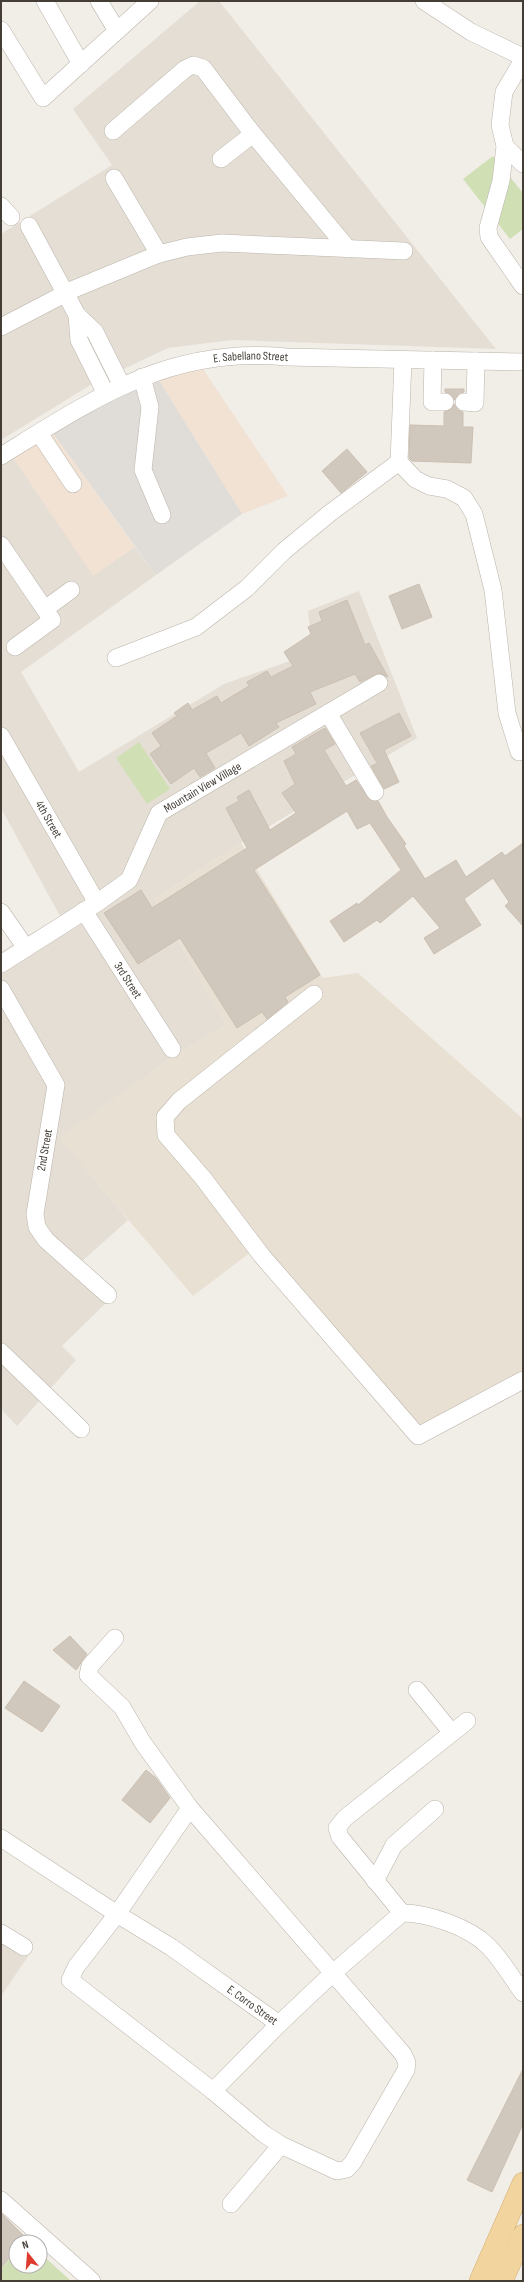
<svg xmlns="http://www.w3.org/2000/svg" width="524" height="2282" font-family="'Sofia Sans Condensed',sans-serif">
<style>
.residential{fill:#e4ded5}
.commercial{fill:#f1e2d4}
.industrial{fill:#e0dcd8}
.education{fill:#e8e0d2}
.green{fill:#d0e0b4}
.building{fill:#d1c8bd;stroke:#cbbfb1}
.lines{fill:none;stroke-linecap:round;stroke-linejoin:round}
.minor-casing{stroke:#bbb4aa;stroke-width:18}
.major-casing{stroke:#d4af71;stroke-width:22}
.minor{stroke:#fff;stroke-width:17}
.major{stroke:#f2d49f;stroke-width:21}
.labels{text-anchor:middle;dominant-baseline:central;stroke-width:3;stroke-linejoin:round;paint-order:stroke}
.street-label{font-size:12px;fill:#433d36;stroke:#fff}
</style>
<rect width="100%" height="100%" fill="#f1ede7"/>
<!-- residential -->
<g class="residential">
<path d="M200 1H219L496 349 232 340 168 348 92 384 1 440V234L112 165 73 109Z"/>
<path d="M13 457 93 575 135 547 156 575 21 672 79 772 224 684 313 653 308 611 359 591 417 738 241 843 154 899 226 1025 175 1055 60 1138 128 1220 80 1263 112 1297 62 1346 76 1360 17 1426 1 1409V952L60 916 1 808V465Z"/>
<path d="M1 1930 33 1949 1 1996Z"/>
</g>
<!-- commercial -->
<g class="commercial">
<path d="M201 366 288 496 242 514 158 379Z"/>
<path d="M53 433 135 547 93 576 13 457Z"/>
</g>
<!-- industrial -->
<path class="industrial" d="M158 379 242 514 156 575 53 433 124 394Z"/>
<!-- education -->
<path class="education" d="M241 843 323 978 358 973 523 1119V1378L417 1435 256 1248 193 1296 59 1138 175 1055 226 1025 154 899Z"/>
<!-- green -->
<g class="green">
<path d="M493 156 523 193V229L510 239 463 179Z"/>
<path d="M139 742 170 789 147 804 116 758Z"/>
<path d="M16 2252V2266H40V2253L71 2281H1V2269Z"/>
</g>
<!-- building -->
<g class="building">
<path d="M445 389H464V392L459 393 454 400 450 394 445 392Z"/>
<path d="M454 404 458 410 463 412V427H473L471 463 412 461 409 458 410 425 444 426V412L450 410Z"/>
<path d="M347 449 367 472 341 493 322 471Z"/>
<path d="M419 584 432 617 402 629 389 596Z"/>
<path d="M347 600 365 645 369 643 388 677 379 673 360 682 355 674 310 692 316 704 276 723 279 727 249 746 241 733 206 753 215 768 200 777 194 768 171 784 150 754 161 746 152 733 177 716 174 713 188 703 192 710 217 696 221 703 249 686 247 682 267 671 271 677 293 666 284 652 311 634 308 627 322 621 319 612Z"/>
<path d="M399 713 411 736 384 750 399 782 384 789 371 766 377 763 360 733Z"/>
<path d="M325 728 335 744 324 750 346 786 356 780 370 800 378 801 387 817 406 844 404 846 425 879 456 860 466 877 502 852 505 856 523 843V926L505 906 509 902 493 878 464 899 481 925 434 954 424 938 440 928 413 896 380 923 377 920 344 942 330 921 357 903 358 905 401 870 370 823 357 829 347 811 254 870 320 975 285 997 288 1002 267 1019 262 1012 237 1028 180 938 138 964 104 913 141 890 152 908 247 848 226 808 239 801 237 797 249 790 270 830 296 813 282 793 295 784 284 761 296 754 292 747Z"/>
<path d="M70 1636 87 1654 76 1670 53 1650Z"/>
<path d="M24 1681 60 1706 42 1732 5 1708Z"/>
<path d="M146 1770 156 1778 170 1798 150 1823 122 1800Z"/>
<path d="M523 2069V2124L492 2192 467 2180Z"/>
<path d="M1 2213 30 2242H16V2250L1 2268Z"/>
</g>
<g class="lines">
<defs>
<g id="minor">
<path d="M45 1 81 64"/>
<path d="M99 1 117 31"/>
<path d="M424 1 471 32 523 57"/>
<path d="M1 30 43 98 150 1"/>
<path d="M523 60 504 92 500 125 505 146 501 181 488 228 489 237 523 286"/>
<path d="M113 131 185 69 193 65 203 68 253 134 348 249"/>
<path d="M505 146 523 164"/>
<path d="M221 159 253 134"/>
<path d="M114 178 159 254"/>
<path d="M1 206 11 217"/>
<path d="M29 226 77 315 95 332 122 386"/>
<path d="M77 315 79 340 106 394"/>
<path d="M1 327 74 289 159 254 187 247 222 243 404 251"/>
<path d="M403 360 399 462 415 479 429 486 447 489 464 498 474 514 493 590 507 713 519 752"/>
<path d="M433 360 432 402H445"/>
<path d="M142 377 150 407 143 470 162 515"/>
<path d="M464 402 475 403 476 361"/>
<path d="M39 433 73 484"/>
<path id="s1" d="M1 456C95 398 170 346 286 357L523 362"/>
<path d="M1 545 52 620 15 647"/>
<path d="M45 609 71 590"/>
<path d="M116 658 196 627 247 588 284 551 330 513 399 462"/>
<path d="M328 713 375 792"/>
<path id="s2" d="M1 736 97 903"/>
<path id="s3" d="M84 911 172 1049"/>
<path d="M1 912 26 948"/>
<path id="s4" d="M1 964 97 903 129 880 159 813 379 683"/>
<path d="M1 989 56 1085 35 1214 37 1227 46 1240 108 1295"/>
<path d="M314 994 179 1101 165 1117 166 1135 203 1178 262 1256 418 1436 523 1380"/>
<path d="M1 1352 81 1429"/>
<path d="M115 1638 90 1666 88 1675 122 1707 143 1743 190 1808 403 2054 407 2063 406 2070 353 2162 347 2169 337 2171 281 2145 264 2134 213 2091 70 1980 76 1967 117 1914 190 1808"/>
<path d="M417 1690 452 1733"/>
<path id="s5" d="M1 1838 117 1914 171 1947 279 2024"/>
<path d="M375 1881 394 1845 435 1809"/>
<path d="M402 1913 340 1837 337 1828 345 1818 467 1721"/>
<path d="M1 1933 24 1947"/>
<path d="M213 2091 279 2024 333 1973 402 1913C428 1913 469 1927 488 1946 501 1959 512 1978 523 1993"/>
<path d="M1 2200 92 2281"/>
<path d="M231 2204 281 2145"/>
</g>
<g id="major">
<path d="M480 2281 523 2183"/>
<path d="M502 2281 523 2235"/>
</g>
</defs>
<!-- minor casing -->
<use href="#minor" class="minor-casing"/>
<!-- major casing -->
<use href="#major" class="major-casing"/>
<!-- minor -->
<use href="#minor" class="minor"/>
<!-- major -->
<use href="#major" class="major"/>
</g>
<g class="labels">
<!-- street labels -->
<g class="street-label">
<text stroke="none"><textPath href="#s1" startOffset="273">E. Sabellano Street</textPath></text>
<text stroke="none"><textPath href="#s4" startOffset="277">Mountain View Village</textPath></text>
<text stroke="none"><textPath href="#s2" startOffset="96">4th Street</textPath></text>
<text stroke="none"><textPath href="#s3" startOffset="82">3rd Street</textPath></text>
<text transform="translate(45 1150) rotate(-80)">2nd Street</text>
<text stroke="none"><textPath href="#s5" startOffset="302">E. Corro Street</textPath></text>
</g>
</g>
<!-- border -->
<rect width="524" height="2282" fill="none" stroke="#433d36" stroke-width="4"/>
<!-- north arrow -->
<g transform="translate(28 2254) rotate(343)"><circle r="19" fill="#ffffff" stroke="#b4b1af"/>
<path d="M0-3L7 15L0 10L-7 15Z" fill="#df3c2f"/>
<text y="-6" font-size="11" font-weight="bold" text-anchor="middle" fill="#433d36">N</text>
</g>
</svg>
